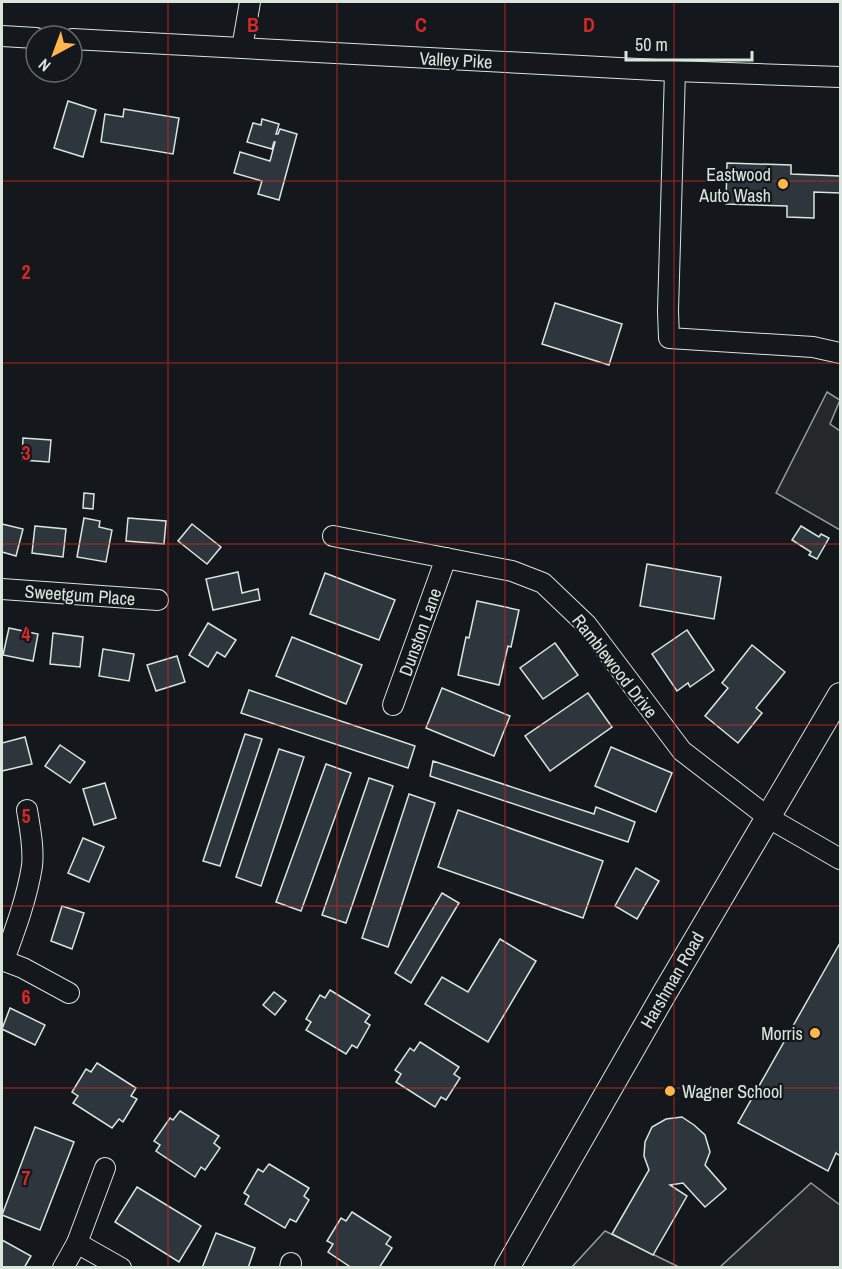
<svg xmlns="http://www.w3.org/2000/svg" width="842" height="1269" font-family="'Archivo Narrow',sans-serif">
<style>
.parking{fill:#24282b;stroke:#939e99;stroke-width:1.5}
.building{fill:#2c363c;stroke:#d8e6dc;stroke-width:1.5}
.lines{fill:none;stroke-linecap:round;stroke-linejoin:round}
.minor-casing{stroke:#d8e6dc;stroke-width:22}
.major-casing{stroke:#d8e6dc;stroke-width:26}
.minor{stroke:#14181c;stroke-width:20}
.major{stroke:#14181c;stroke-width:24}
.grid{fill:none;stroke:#d62828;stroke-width:1.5;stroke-opacity:0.55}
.poi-dot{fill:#ffb74d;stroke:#14181c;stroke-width:2}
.labels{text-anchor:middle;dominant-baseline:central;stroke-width:4.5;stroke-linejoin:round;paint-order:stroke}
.street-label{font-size:18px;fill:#d8e6dc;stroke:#14181c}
.poi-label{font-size:18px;fill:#d8e6dc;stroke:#14181c;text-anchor:end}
.grid-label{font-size:20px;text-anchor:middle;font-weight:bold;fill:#d62828;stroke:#14181c;stroke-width:4.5;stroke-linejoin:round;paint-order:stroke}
</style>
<rect width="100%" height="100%" fill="#14181c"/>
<!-- parking -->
<g class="parking">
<path d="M827 392 840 400 830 424 840 431V530L776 493Z"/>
<path d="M811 1183 840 1205V1267H720Z"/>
<path d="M605 1231 679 1267 571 1268Z"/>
</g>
<!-- building -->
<g class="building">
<path d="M68 101 96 110 83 157 54 148Z"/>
<path d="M124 109 179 118 173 154 101 142 105 114 123 117Z"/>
<path d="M262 119 279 124 276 134H278L280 129 297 134 279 200 258 194 262 181 234 173 240 152 270 161 275 142H274L272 149 247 142 253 123 261 125Z"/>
<path d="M727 163 791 165V174L840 176V193L814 192V218L787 217V206L726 204Z"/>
<path d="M555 303 622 324 609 365 542 344Z"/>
<path d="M23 438 51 440 49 462 22 460Z"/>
<path d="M84 493 94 494 93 509 83 508Z"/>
<path d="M84 518 100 521 99 527 112 530 106 562 77 557Z"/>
<path d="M128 518 166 521 164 544 126 541Z"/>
<path d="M2 524 23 529 16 556 2 552Z"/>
<path d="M192 524 221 547 207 564 178 541Z"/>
<path d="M35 526 66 529 63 557 32 553Z"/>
<path d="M801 526 819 537 821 534 829 538 817 559 809 555 811 552 792 540Z"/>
<path d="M647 564 721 577 714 619 640 606Z"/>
<path d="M238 572 242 593 258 589 260 600 213 610 206 579Z"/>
<path d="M325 573 395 600 379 640 310 614Z"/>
<path d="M477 601 519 610 511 647 508 646 499 685 458 675 466 637 469 638Z"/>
<path d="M208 623 236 640 225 657 217 652 208 667 189 655Z"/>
<path d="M9 628 38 634 33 661 3 655Z"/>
<path d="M687 630 714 670 690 687 688 683 677 691 652 654Z"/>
<path d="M53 633 83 637 80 667 50 664Z"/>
<path d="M292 637 362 665 346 704 276 676Z"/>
<path d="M555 643 578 675 543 699 520 668Z"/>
<path d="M752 645 785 672 756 708 762 713 738 743 705 716 728 688 722 683Z"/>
<path d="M103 649 134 654 129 681 99 676Z"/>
<path d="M177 656 185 682 156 691 147 665Z"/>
<path d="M442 688 510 716 494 756 426 728Z"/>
<path d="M249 690 415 746 408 768 241 713Z"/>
<path d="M588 693 612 727 550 771 525 736Z"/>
<path d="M245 734 262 739 220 866 203 861Z"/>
<path d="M25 737 32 764 2 771V743Z"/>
<path d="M60 745 85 762 70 783 45 766Z"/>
<path d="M611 747 672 773 656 812 595 786Z"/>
<path d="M279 749 304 757 261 886 236 877Z"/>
<path d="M433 761 594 814 596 807 635 822 628 842 430 776Z"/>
<path d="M326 764 351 773 301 911 276 902Z"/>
<path d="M369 778 393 786 346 923 322 915Z"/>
<path d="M105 783 116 818 94 825 83 789Z"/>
<path d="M409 794 435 803 388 947 362 938Z"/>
<path d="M458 810 603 861 583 918 438 867Z"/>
<path d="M83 838 104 847 89 882 68 873Z"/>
<path d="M636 868 659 881 637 919 615 906Z"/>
<path d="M442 893 459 903 411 983 395 973Z"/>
<path d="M62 906 84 913 72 949 51 941Z"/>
<path d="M500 939 536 961 488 1042 425 1004 442 977 468 992Z"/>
<path d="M840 943V1156L836 1153 828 1171 738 1123Z"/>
<path d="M330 990 370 1015 365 1022 370 1025 357 1048 352 1045 346 1054 306 1030 311 1022 306 1019 320 995 325 998Z"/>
<path d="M274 992 286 1001 275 1015 263 1005Z"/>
<path d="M10 1008 45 1025 35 1045 2 1029Z"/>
<path d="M420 1042 459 1067 454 1074 460 1078 446 1100 441 1097 435 1107 396 1082 401 1074 395 1070 410 1048 414 1051Z"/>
<path d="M97 1063 136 1088 131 1096 137 1099 123 1122 119 1119 112 1128 73 1103 78 1096 72 1092 86 1069 91 1072Z"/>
<path d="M180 1111 219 1136 214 1143 220 1148 205 1170 201 1167 195 1177 156 1151 160 1145 154 1141 170 1118 173 1120Z"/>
<path d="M682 1117 694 1125 705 1135 710 1152 705 1165 726 1189 705 1207 683 1183 670 1185 687 1196 653 1255 612 1234 649 1170 644 1156 645 1142 652 1127 666 1119Z"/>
<path d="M35 1127 74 1142 40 1230 2 1215Z"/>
<path d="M269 1164 309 1188 304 1196 309 1200 296 1222 290 1219 285 1228 245 1204 249 1196 244 1193 258 1169 263 1172Z"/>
<path d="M137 1187 201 1226 179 1262 115 1222Z"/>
<path d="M352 1212 391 1237 386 1244 392 1248 379 1268H352L328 1252 333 1244 327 1241 341 1218 346 1221Z"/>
<path d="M216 1233 255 1248 248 1268H202Z"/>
<path d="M2 1240 31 1256 24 1268H2Z"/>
</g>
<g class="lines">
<defs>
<g id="minor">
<path d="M2 36 36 38"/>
<path d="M72 39 675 71 840 77"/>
<path d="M242 48 250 2"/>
<path d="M675 71 668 311 669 338 813 347 840 353"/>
<path d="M333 536 512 571 543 583 587 625 682 751 769 818 840 859"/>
<path d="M2 589 158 600"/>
<path d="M393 705 446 558"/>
<path d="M2 960 23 968 69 993"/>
<path d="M4 960C15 930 27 898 32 866 34 848 30 828 27 810"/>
<path d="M77 1243 121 1268"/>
<path d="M63 1268 77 1243 105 1168"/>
<path d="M290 1268 291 1263"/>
</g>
<path id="major" d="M507 1268 664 994 840 695"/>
</defs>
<!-- minor casing -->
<use href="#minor" class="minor-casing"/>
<!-- major casing -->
<use href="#major" class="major-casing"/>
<!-- minor -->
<use href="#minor" class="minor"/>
<!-- major -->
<use href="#major" class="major"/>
</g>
<!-- grid -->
<path class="grid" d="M168 2V1268M337 2V1268M505 2V1268M674 2V1268M2 181H840M2 363H840M2 544H840M2 725H840M2 906H840M2 1088H840"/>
<!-- markers -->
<g class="poi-dot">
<circle cx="783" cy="184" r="6"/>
<circle cx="815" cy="1033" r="6"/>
<circle cx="670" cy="1091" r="6"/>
</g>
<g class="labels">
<!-- street labels -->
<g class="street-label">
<text transform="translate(456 60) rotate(3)">Valley Pike</text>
<text transform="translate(80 595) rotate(4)">Sweetgum Place</text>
<text transform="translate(420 632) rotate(-70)">Dunston Lane</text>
<text transform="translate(615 666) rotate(52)">Ramblewood Drive</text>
<text transform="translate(672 980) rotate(-60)">Harshman Road</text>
</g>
<!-- poi labels -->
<g class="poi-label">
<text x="771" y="174">Eastwood<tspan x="771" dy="21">Auto Wash</tspan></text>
<text x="803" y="1033">Morris</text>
<text x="682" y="1091" text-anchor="start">Wagner School</text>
</g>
</g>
<g class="grid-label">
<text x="253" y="32">B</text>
<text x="421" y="32">C</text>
<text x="589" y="32">D</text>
<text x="26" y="279">2</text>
<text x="26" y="460">3</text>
<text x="26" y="641">4</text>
<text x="26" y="823">5</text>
<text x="26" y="1004">6</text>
<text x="26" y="1185">7</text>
</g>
<!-- border -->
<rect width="842" height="1269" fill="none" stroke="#d8e6dc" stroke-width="6"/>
<!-- north arrow -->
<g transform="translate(54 54) rotate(221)"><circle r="28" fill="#14181c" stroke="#626a69" stroke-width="1.5"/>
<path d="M0-4.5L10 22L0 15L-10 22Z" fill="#ffb74d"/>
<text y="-9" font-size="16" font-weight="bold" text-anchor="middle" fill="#d8e6dc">N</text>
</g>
<!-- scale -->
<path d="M626 51v9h126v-9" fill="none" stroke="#d8e6dc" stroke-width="3"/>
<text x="635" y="51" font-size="18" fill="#d8e6dc" stroke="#14181c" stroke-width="4.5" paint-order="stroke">50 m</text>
</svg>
